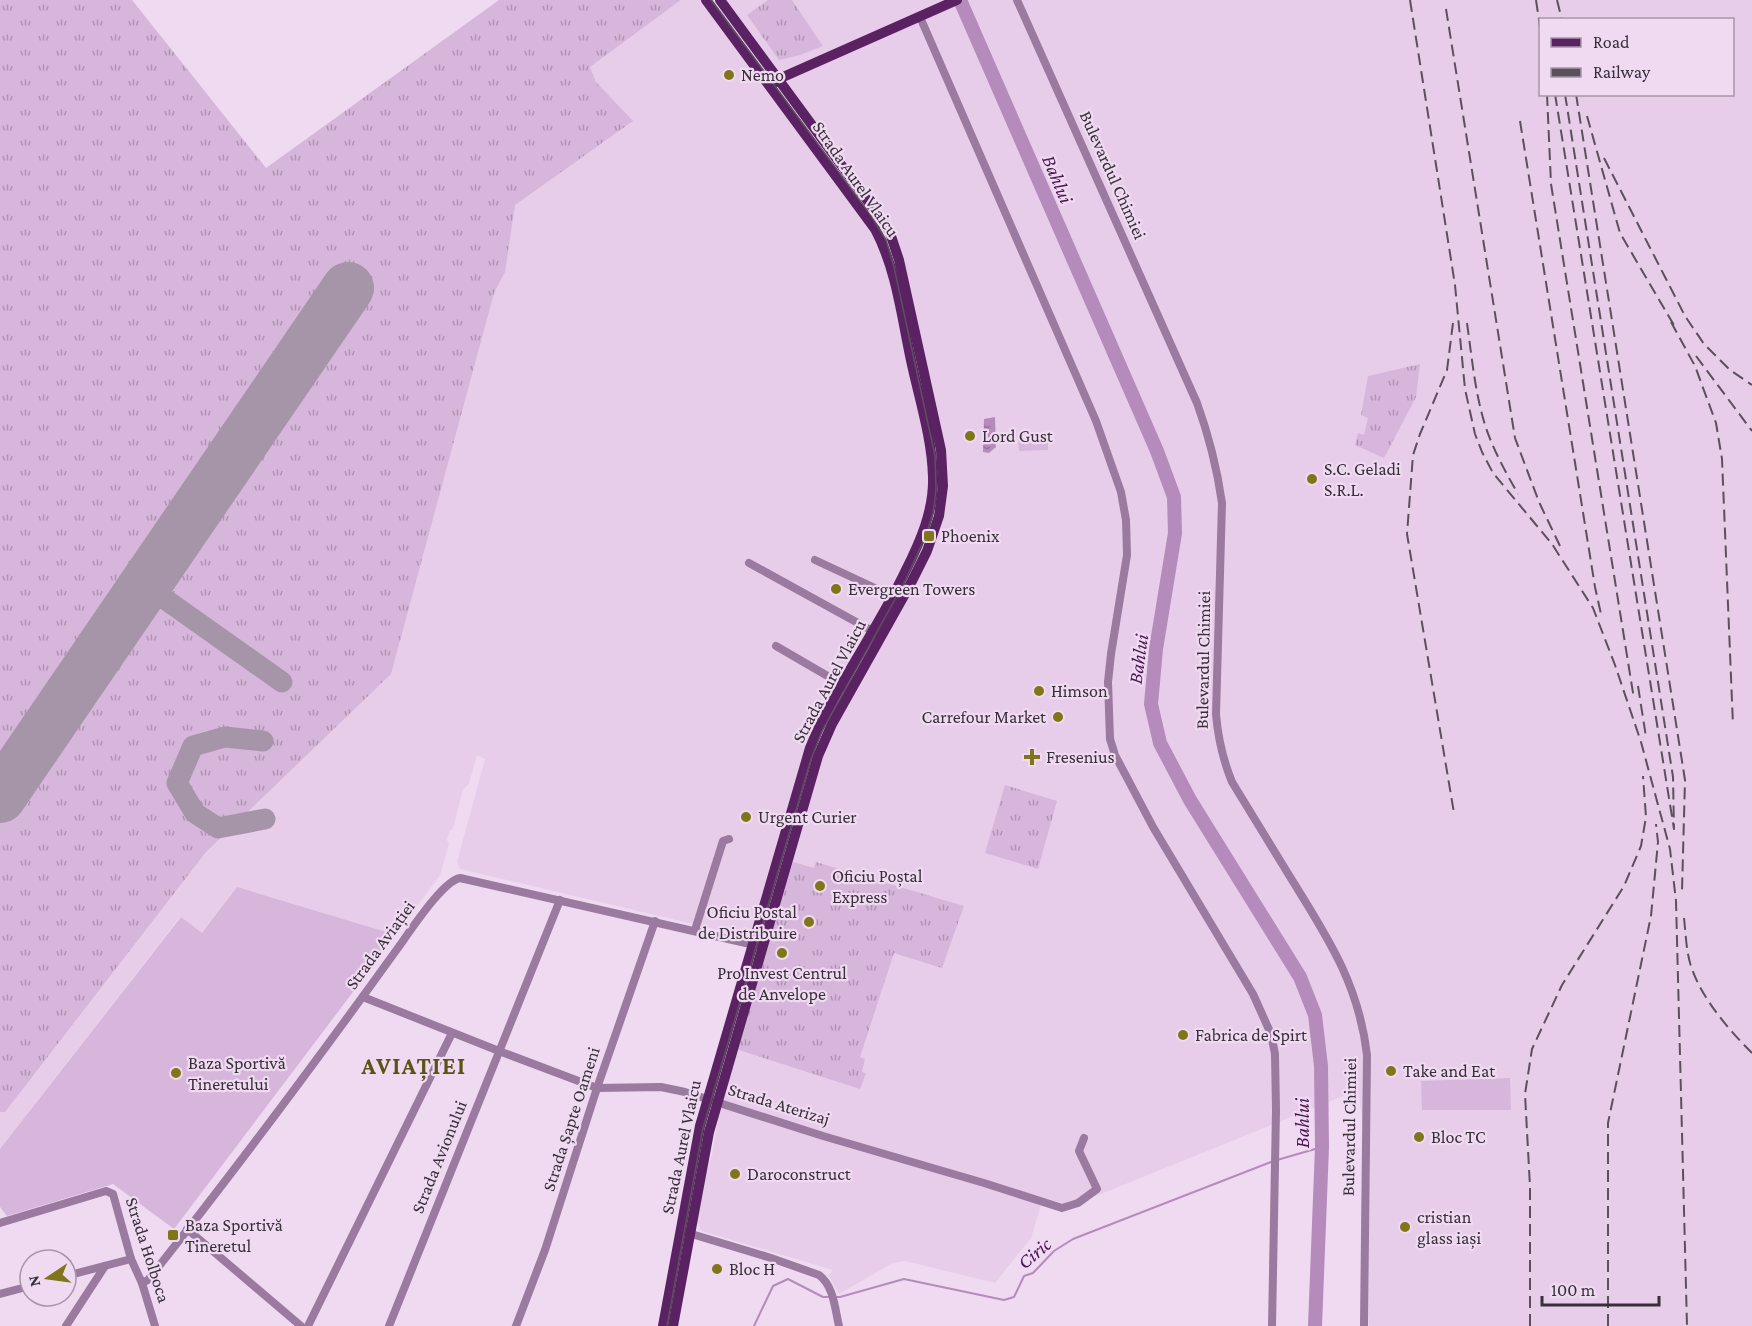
<svg xmlns="http://www.w3.org/2000/svg" width="1752" height="1326" font-family="'Crimson Pro',serif">
<style>
.built{fill:#e8cdeb;fill-rule:evenodd}
.grass{fill:url(#grass-tufts)}
.pitch{fill:#d6b6da}
.water{fill:url(#water-ripples)}
.lines{fill:none;stroke-linecap:round;stroke-linejoin:round}
.stream{stroke:#b58bbb;stroke-width:2}
.river{stroke:#b58bbb;stroke-width:14}
.taxiway{stroke:#a695a8;stroke-width:21}
.runway{stroke:#a695a8;stroke-width:52}
.minor{stroke:#9a7a9e;stroke-width:8}
.major{stroke:#5a2262;stroke-width:10}
.tram{stroke:#5c505d;stroke-width:1.5}
.rail{stroke:#5c505d;stroke-width:2;stroke-dasharray:12 6;stroke-linecap:butt}
.poi-dot{fill:#817519;stroke:#efdaf2;stroke-width:2}
.labels{text-anchor:middle;dominant-baseline:central;stroke-width:4.5;stroke-linejoin:round;paint-order:stroke}
.poi-label{font-size:18px;fill:#382f39;stroke:#efdaf2;text-anchor:start}
.street-label{font-size:18px;fill:#382f39;stroke:#efdaf2}
.water-label{font-size:20px;font-style:italic;fill:#4a1751;stroke:#efdaf2}
.district-label{font-size:24px;font-weight:bold;letter-spacing:1.5px;fill:#5a5316;stroke:#efdaf2}
</style>
<defs>
<pattern id="grass-tufts" width="24" height="20" patternUnits="userSpaceOnUse" patternTransform="scale(1.5)"><rect width="24" height="20" fill="#d6b6da"/><path d="M3 7l-1-3M5 7V3M7 7l1-3M15 17l-1-3M17 17v-4M19 17l1-3" fill="none" stroke="#af94b2"/></pattern>
<pattern id="water-ripples" width="26" height="14" patternUnits="userSpaceOnUse" patternTransform="scale(1.5)"><rect width="26" height="14" fill="#b58bbb"/><path d="M2 4q2-2 4 0t4 0M15 11q2-2 4 0t4 0" fill="none" stroke="#947299"/></pattern>
</defs>
<rect width="100%" height="100%" fill="#efdaf2"/>
<!-- built -->
<path class="built" d="M681 0H1752V1326H1369L1368 1156 1358 1090 1064 1209 1042 1202 1031 1238 995 1283 905 1261 893 1263 839 1294 828 1275 833 1270 702 1231 692 1214 712 1155 728 1059 766 945 744 936 693 924 460 869 457 862 485 759 477 755 469 784 463 789 453 829 450 831 447 840 449 844 440 875 396 935 392 933H202L180 917 0 1149V449L582 157 632 122 596 82 590 67ZM1540 20H1732V94H1540Z"/>
<!-- grass -->
<g class="grass">
<path d="M0 0H132L266 168 499 0H681L590 67 596 82 633 121 515 205 505 272 494 293 391 674 206 852 5 1112H0Z"/>
<path d="M768 0H792L823 46 800 55 779 60 747 15Z"/>
<path d="M1420 364 1416 397 1384 458 1355 445 1358 433 1364 435 1368 418 1361 415 1368 376Z"/>
<path d="M1005 785 1057 801 1038 869 985 853Z"/>
<path d="M793 862 814 868 816 862 964 906 942 968 894 953 860 1057 865 1059 862 1072 866 1073 860 1089 736 1049Z"/>
</g>
<!-- pitch -->
<g class="pitch">
<path d="M1048 437V450L1019 451 1018 438Z"/>
<path d="M237 887 396 935 174 1229 113 1184 7 1216 0 1207V1149L181 917 202 933Z"/>
<path d="M1510 1078 1511 1110H1422L1421 1081Z"/>
</g>
<!-- water -->
<path class="water" d="M995 417 996 447 989 453 983 452 984 419Z"/>
<g class="lines">
<!-- stream -->
<g class="stream">
<path d="M1277 1160 1322 1147"/>
<path d="M754 1326 773 1286 788 1279 823 1297H840L904 1279 1004 1300 1014 1297 1024 1276 1033 1273 1054 1251 1073 1239 1271 1162"/>
</g>
<!-- river -->
<path class="river" d="M960 0 1157 451 1174 497 1175 533 1156 649 1151 704 1160 743 1190 800 1300 977 1315 1015 1321 1066 1322 1147 1315 1326"/>
<!-- taxiway -->
<g class="taxiway">
<path d="M145 585 282 682"/>
<path d="M263 741 225 737 193 746 177 783 195 813 218 828 265 819"/>
</g>
<!-- runway -->
<path class="runway" d="M0 797 348 288"/>
<!-- minor -->
<g class="minor">
<path d="M1017 0 1197 403C1209 436 1217 468 1222 503L1216 714C1218 738 1223 760 1232 782 1252 815 1272 847 1292 880 1328 938 1359 985 1367 1055L1364 1326"/>
<path d="M920 17 1096 421 1121 492 1126 520 1127 555 1111 654 1108 682 1110 739 1115 755 1153 827 1253 994 1271 1034 1275 1054 1276 1110 1272 1326"/>
<path d="M815 560 875 588 890 602"/>
<path d="M749 563 878 634"/>
<path d="M776 646 831 678 846 688"/>
<path d="M695 930 723 841 729 839"/>
<path d="M363 997 499 1051 597 1088 661 1087 685 1092 823 1136 984 1183 1062 1208 1078 1203 1097 1189 1079 1151 1084 1138"/>
<path d="M0 1223 106 1191 113 1194 131 1259 142 1283 155 1326"/>
<path d="M187 1229 301 1326"/>
<path d="M685 1232 771 1258 819 1275C834 1286 835 1310 839 1326"/>
<path d="M66 1276 131 1259"/>
<path d="M142 1283 148 1280C233 1173 315 1063 395 952 407 936 442 881 460 878L759 946"/>
<path d="M0 1294 30 1286"/>
<path d="M66 1326 105 1266"/>
<path d="M308 1326 452 1033"/>
<path d="M389 1326 560 900"/>
<path d="M516 1326 545 1250 597 1088 655 921"/>
</g>
<!-- major -->
<g class="major">
<path d="M774 83 783 77 957 0"/>
<path d="M663 1326 700 1126 810 748C834 688 877 631 905 572 920 542 934 511 933 477 932 439 920 401 912 365 902 320 897 270 875 229L706 0"/>
<path d="M673 1326 709 1132 818 756 832 724 910 585 927 551 939 516 943 486 941 450 899 260 889 230 720 0"/>
</g>
<!-- tram -->
<path class="tram" d="M667 1326 703 1128 810 762 822 731 905 581 926 535 933 513 936 490 935 456 894 267 886 240 872 217 711 0"/>
<!-- rail -->
<g class="rail">
<path d="M1410 0 1455 285 1465 389 1475 434 1482 452 1493 473 1552 544 1593 608 1615 665 1641 742 1670 849 1676 901 1687 1326"/>
<path d="M1536 0 1540 27"/>
<path d="M1557 0 1562 20"/>
<path d="M1446 9 1515 438 1539 502 1560 546"/>
<path d="M1547 94 1551 184 1634 699"/>
<path d="M1555 94 1674 829 1673 777 1565 94"/>
<path d="M1576 94 1685 780 1682 891"/>
<path d="M1587 116 1620 233 1675 327"/>
<path d="M1520 121 1595 587 1601 614"/>
<path d="M1604 158 1685 316 1704 344 1730 370 1752 385"/>
<path d="M1671 322 1695 366 1716 423 1722 459 1733 725"/>
<path d="M1453 323 1447 370 1420 434 1413 455 1407 534 1454 813"/>
<path d="M1467 323C1472 358 1475 394 1486 428 1494 451 1506 473 1518 494"/>
<path d="M1696 356 1752 431"/>
<path d="M1638 686 1646 737"/>
<path d="M1684 918C1686 935 1686 953 1692 969 1703 1000 1729 1030 1752 1053"/>
<path d="M1530 1326V1187L1525 1094 1532 1049 1562 985 1624 886 1641 846 1646 817 1643 776"/>
<path d="M1608 1326V1123L1651 916 1658 842 1656 824"/>
</g>
</g>
<!-- markers -->
<g class="poi-dot">
<circle cx="729" cy="75" r="6"/>
<circle cx="970" cy="436" r="6"/>
<circle cx="1312" cy="479" r="6"/>
<rect x="923" y="530" width="12" height="12" rx="3"/>
<circle cx="836" cy="589" r="6"/>
<circle cx="1039" cy="691" r="6"/>
<circle cx="1058" cy="717" r="6"/>
<path d="M1029 748h6v6h6v6h-6v6h-6v-6h-6v-6h6z"/>
<circle cx="746" cy="817" r="6"/>
<circle cx="820" cy="886" r="6"/>
<circle cx="809" cy="922" r="6"/>
<circle cx="782" cy="953" r="6"/>
<circle cx="1183" cy="1035" r="6"/>
<circle cx="1391" cy="1071" r="6"/>
<circle cx="176" cy="1073" r="6"/>
<circle cx="1419" cy="1137" r="6"/>
<circle cx="735" cy="1174" r="6"/>
<circle cx="1405" cy="1227" r="6"/>
<rect x="167" y="1229" width="12" height="12" rx="3"/>
<circle cx="717" cy="1269" r="6"/>
</g>
<g class="labels">
<!-- poi labels -->
<g class="poi-label">
<text x="741" y="75">Nemo</text>
<text x="982" y="436">Lord Gust</text>
<text x="1324" y="469">S.C. Geladi<tspan x="1324" dy="21">S.R.L.</tspan></text>
<text x="941" y="536">Phoenix</text>
<text x="848" y="589">Evergreen Towers</text>
<text x="1051" y="691">Himson</text>
<text x="1046" y="717" text-anchor="end">Carrefour Market</text>
<text x="1046" y="757">Fresenius</text>
<text x="758" y="817">Urgent Curier</text>
<text x="832" y="876">Oficiu Poștal<tspan x="832" dy="21">Express</tspan></text>
<text x="797" y="912" text-anchor="end">Oficiu Postal<tspan x="797" dy="21">de Distribuire</tspan></text>
<text x="782" y="973" text-anchor="middle">Pro Invest Centrul<tspan x="782" dy="21">de Anvelope</tspan></text>
<text x="1195" y="1035">Fabrica de Spirt</text>
<text x="188" y="1063">Baza Sportivă<tspan x="188" dy="21">Tineretului</tspan></text>
<text x="1403" y="1071">Take and Eat</text>
<text x="1431" y="1137">Bloc TC</text>
<text x="747" y="1174">Daroconstruct</text>
<text x="1417" y="1217">cristian<tspan x="1417" dy="21">glass iași</tspan></text>
<text x="185" y="1225">Baza Sportivă<tspan x="185" dy="21">Tineretul</tspan></text>
<text x="729" y="1269">Bloc H</text>
</g>
<!-- street labels -->
<g class="street-label">
<text transform="translate(1113 175) rotate(66)">Bulevardul Chimiei</text>
<text transform="translate(856 179) rotate(55)">Strada Aurel Vlaicu</text>
<text transform="translate(1203 660) rotate(-89)">Bulevardul Chimiei</text>
<text transform="translate(829 681) rotate(-62)">Strada Aurel Vlaicu</text>
<text transform="translate(380 945) rotate(-54)">Strada Aviației</text>
<text transform="translate(779 1104) rotate(17)">Strada Aterizaj</text>
<text transform="translate(571 1119) rotate(-72)">Strada Șapte Oameni</text>
<text transform="translate(1349 1127) rotate(-89)">Bulevardul Chimiei</text>
<text transform="translate(681 1147) rotate(-78)">Strada Aurel Vlaicu</text>
<text transform="translate(439 1157) rotate(-68)">Strada Avionului</text>
<text transform="translate(148 1250) rotate(72)">Strada Holboca</text>
</g>
<!-- water labels -->
<g class="water-label">
<text transform="translate(1058 179) rotate(67)">Bahlui</text>
<text transform="translate(1138 659) rotate(-82)">Bahlui</text>
<text transform="translate(1302 1123) rotate(-90)">Bahlui</text>
<text transform="translate(1034 1253) rotate(-40)">Ciric</text>
</g>
<!-- district labels -->
<g class="district-label">
<text x="414" y="1065">AVIAȚIEI</text>
</g>
</g>
<!-- legend -->
<rect x="1539" y="18" width="195" height="78" fill="#efdaf2" stroke="#a696a8" stroke-width="1.5"/>
<rect x="1551" y="38" width="30" height="9" fill="#5a2262" stroke="#a696a8" stroke-width="1.5"/>
<text x="1593" y="48" font-size="18" fill="#382f39">Road</text>
<rect x="1551" y="68" width="30" height="9" fill="#5c505d" stroke="#a696a8" stroke-width="1.5"/>
<text x="1593" y="78" font-size="18" fill="#382f39">Railway</text>
<!-- north arrow -->
<g transform="translate(48 1278) rotate(257)"><circle r="28" fill="#efdaf2" stroke="#a696a8" stroke-width="1.5"/>
<path d="M0-4.5L10 22L0 15L-10 22Z" fill="#817519"/>
<text y="-9" font-size="16" font-weight="bold" text-anchor="middle" fill="#382f39">N</text>
</g>
<!-- scale -->
<path d="M1542 1296v9h117v-9" fill="none" stroke="#382f39" stroke-width="3"/>
<text x="1551" y="1296" font-size="18" fill="#382f39" stroke="#efdaf2" stroke-width="4.5" paint-order="stroke">100 m</text>
</svg>
